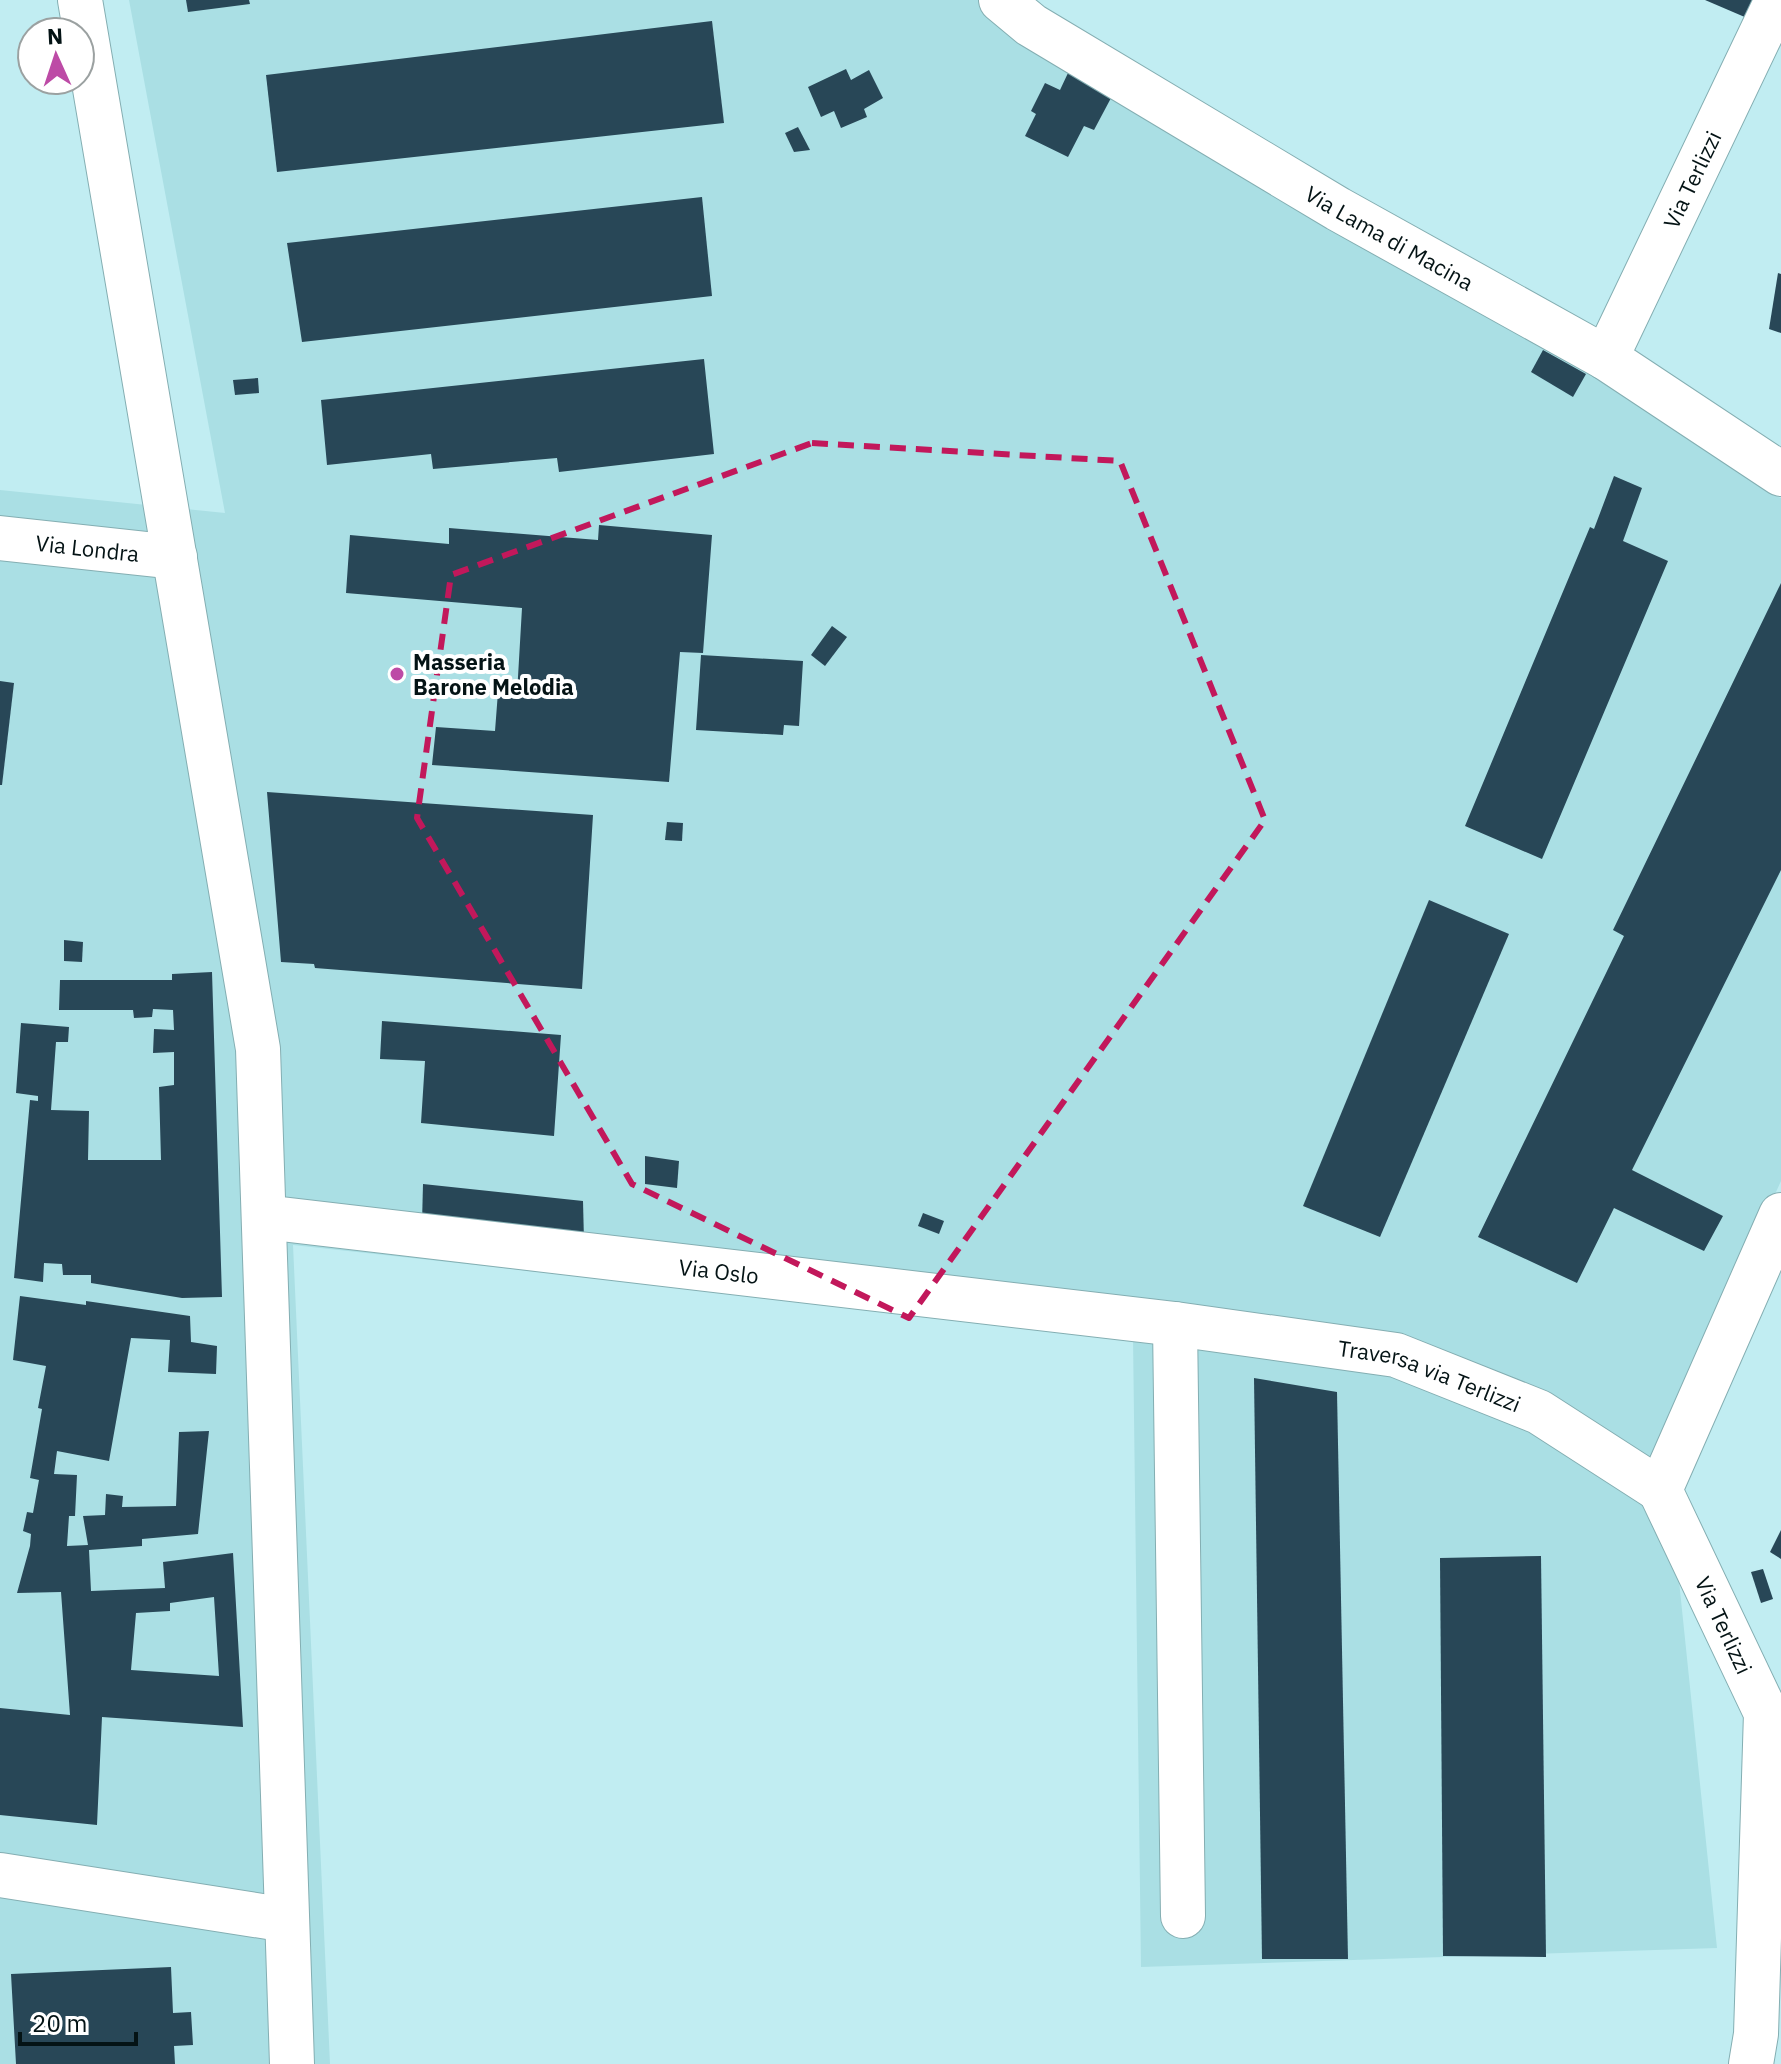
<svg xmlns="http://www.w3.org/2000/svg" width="1781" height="2064" font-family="'IBM Plex Sans',sans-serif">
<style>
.built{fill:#aadfe4}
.building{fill:#284757;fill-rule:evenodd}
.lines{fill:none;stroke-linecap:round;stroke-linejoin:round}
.minor-casing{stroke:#84aeb2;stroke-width:46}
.minor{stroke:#fff;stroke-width:44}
.marked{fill:none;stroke:#c2185b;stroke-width:6;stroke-dasharray:16 10;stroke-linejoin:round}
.poi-dot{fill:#bd4ba6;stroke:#fff;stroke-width:3}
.labels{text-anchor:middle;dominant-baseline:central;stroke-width:8;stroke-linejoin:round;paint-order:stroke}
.street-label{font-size:22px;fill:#041315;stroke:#fff}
.poi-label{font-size:22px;font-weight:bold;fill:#041315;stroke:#fff;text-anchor:start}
</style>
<rect width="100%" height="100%" fill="#c1edf2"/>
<!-- built -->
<path class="built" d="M129 0H979L1007 29 1608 378 1773 495 1781 498V1181L1664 1436 1717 1948 1141 1967 1133 1337 293 1245 330 2064H0V490L225 513Z"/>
<!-- building -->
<g class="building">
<path d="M186 0H249L250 4 188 12Z"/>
<path d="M1705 0H1756L1747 18Z"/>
<path d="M712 21 724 123 277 172 266 75Z"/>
<path d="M846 69 851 80 869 70 883 98 864 109 867 117 841 128 834 111 821 117 808 87Z"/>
<path d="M1068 73 1111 98 1094 130 1084 126 1068 157 1025 136 1036 114 1031 111 1045 83 1060 90Z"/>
<path d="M798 127 810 150 794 152 785 133Z"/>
<path d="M702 197 712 296 302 342 287 243Z"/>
<path d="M1778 273 1781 274V333L1769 329Z"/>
<path d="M1543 350 1586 374 1573 397 1531 372Z"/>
<path d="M704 359 714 454 559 472 557 458 433 469 431 454 327 465 321 400Z"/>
<path d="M258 378 259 393 235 395 233 380Z"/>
<path d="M1614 476 1642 488 1623 541 1668 561 1542 859 1465 826 1590 527 1594 529Z"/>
<path d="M599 525 712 535 703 653 680 652 669 782 432 765 436 727 495 731 498 692 517 694 522 608 346 593 350 535 449 544V528L598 540Z"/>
<path d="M1781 583V870L1632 1170 1723 1216 1704 1251 1614 1208 1577 1283 1478 1237 1624 936 1613 930Z"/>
<path d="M832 626 847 637 825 666 811 655Z"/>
<path d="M701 655 803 661 799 726 784 725 783 735 696 730Z"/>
<path d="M0 681 14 683 2 785H0Z"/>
<path d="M267 792 593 815 582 989 315 968 314 964 281 962Z"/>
<path d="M667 822 683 823 682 841 665 840Z"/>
<path d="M1429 900 1509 934 1380 1237 1303 1206Z"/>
<path d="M64 940 83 942 82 962 64 961Z"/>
<path d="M212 972 222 1297 182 1298 91 1283V1275H63L62 1264 44 1263 43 1282 14 1278 30 1100 38 1101V1096L16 1093 21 1023 69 1027 68 1042H56L51 1110 89 1111 88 1160H161L159 1087 174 1085V1052L153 1053 154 1029 174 1030 173 1010 153 1009 152 1017 134 1018 133 1010H59L60 980H172V974Z"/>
<path d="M382 1021 561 1035 554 1136 421 1123 425 1061 380 1059Z"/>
<path d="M645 1156 679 1161 677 1188 645 1184Z"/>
<path d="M423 1184 583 1201 584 1241 422 1223Z"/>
<path d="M923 1213 944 1221 939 1234 918 1226Z"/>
<path d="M20 1296 86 1305V1301L190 1316 191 1342 217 1346 216 1374 168 1372 170 1340 131 1338 109 1461 57 1451 54 1474 77 1475 75 1516H69L67 1546 88 1545 83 1516 105 1515 106 1494 123 1496 122 1507 176 1506 179 1432 209 1431 198 1534 142 1539V1546L89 1550 91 1591 165 1588 163 1562 233 1553 243 1727 102 1717 97 1825 0 1815V1708L70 1715 61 1592 17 1593 30 1546 31 1534 23 1531 27 1512 33 1513 39 1480 30 1478 42 1409 38 1408 46 1366 13 1360ZM214 1597 219 1676 131 1670 136 1613 170 1611V1603Z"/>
<path d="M1254 1378 1337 1392 1348 1959H1262Z"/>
<path d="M1781 1530V1559L1770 1552Z"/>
<path d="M1541 1556 1546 1957 1443 1956 1440 1558Z"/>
<path d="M1763 1569 1773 1599 1761 1603 1751 1572Z"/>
<path d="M171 1967 173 2013 191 2012 193 2045 174 2046 175 2064H16L11 1974Z"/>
</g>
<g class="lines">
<defs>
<g id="minor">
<path d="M80 0 258 1049 292 2064"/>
<path id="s1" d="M1001 0 1031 25 1338 209 1606 358 1781 474"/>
<path id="s2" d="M1606 358 1777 0"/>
<path id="s3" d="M0 538 175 557"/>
<path id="s4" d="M264 1217 1175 1324 1396 1355 1539 1412 1660 1490"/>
<path d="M1175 1324 1183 1916"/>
<path d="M0 1875 287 1920"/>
<path d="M1751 2064 1756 2034 1766 1713 1660 1490 1781 1215"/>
</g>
</defs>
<!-- minor casing -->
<use href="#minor" class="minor-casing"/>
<!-- minor -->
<use href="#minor" class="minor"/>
</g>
<!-- marked area -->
<path class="marked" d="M812 443 1120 461 1265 820 909 1318 632 1184 417 818 451 575Z"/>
<!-- markers -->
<circle class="poi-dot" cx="397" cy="674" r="8"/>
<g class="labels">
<!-- street labels -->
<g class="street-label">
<text stroke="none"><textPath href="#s2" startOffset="198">Via Terlizzi</textPath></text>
<text stroke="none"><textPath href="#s1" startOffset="456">Via Lama di Macina</textPath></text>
<text stroke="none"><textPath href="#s3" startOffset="88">Via Londra</textPath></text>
<text stroke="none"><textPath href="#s4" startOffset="458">Via Oslo</textPath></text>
<text stroke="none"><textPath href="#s4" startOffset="1178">Traversa via Terlizzi</textPath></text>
<text transform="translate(1724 1625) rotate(65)">Via Terlizzi</text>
</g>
<!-- poi labels -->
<g class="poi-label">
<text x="413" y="661">Masseria<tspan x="413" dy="25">Barone Melodia</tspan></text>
</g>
</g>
<!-- north arrow -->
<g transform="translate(56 56) rotate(357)"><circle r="38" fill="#ffffff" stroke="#9ba1a1" stroke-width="2"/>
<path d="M0-6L14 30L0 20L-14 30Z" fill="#bd4ba6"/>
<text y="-12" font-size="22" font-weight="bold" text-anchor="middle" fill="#041315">N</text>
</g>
<!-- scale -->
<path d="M20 2032v12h116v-12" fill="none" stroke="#041315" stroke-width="4"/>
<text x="32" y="2032" font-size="24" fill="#041315" stroke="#ffffff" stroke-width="6" paint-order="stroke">20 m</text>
</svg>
